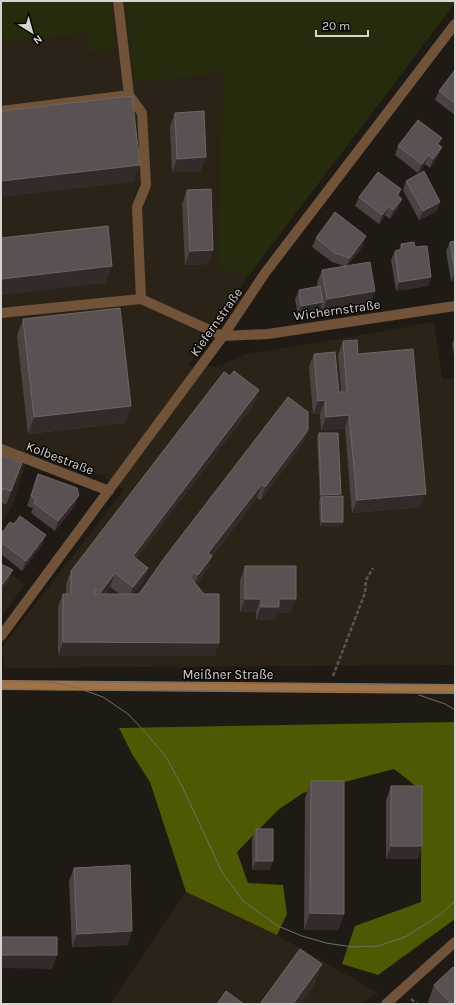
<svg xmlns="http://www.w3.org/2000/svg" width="456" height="1005" font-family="Karla,sans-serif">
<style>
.built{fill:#2b2318}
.green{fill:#272b0d}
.forest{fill:#4f5802}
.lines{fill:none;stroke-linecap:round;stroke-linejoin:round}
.path{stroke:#59544f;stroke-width:2.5;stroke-dasharray:4 2;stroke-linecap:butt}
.lane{stroke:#715339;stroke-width:10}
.street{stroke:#715339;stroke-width:10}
.secondary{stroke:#a27247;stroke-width:10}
.tram{stroke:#726d68;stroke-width:1}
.wall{fill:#4b4244;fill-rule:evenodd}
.shaded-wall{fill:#332b2a}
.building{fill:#5a5252;stroke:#6d6666}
.labels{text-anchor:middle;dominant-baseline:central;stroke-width:3;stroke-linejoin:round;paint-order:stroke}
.street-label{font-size:13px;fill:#d7d3cf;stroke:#070604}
</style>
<rect width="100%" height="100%" fill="#1f1a14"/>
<!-- built -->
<g class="built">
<path d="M1 1H455V3L249 275 187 367 220 366 246 354 332 340 434 322 442 379 455 378V665L5 668 1 648 124 490 103 476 31 447 12 507 1 524Z"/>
<path d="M1 569 25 584 1 618Z"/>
<path d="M186 892 277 935 377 992 362 1004H110Z"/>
</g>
<!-- green -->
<g class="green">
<path d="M1 1H110L115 49 89 52 86 33 4 42Z"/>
<path d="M126 1H455V3L249 275 218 268 223 73 134 82Z"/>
</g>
<!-- forest -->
<path class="forest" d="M455 722V919L378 975 342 964 355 926 421 902V790L394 769 303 793 278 810 237 852 248 883 283 885 287 914 277 935 186 892 150 782 132 754 119 728Z"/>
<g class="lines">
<!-- path -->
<g class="path">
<path d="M333 676 365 593 366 580 373 568"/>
<path d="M411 999 417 1004"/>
</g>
<!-- lane -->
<g class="lane">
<path d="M118 1 129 95 142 113 146 185 137 207 141 299"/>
<path d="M1 111 129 95"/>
<path d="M1 313 141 299 223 336"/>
</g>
<!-- street -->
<g class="street">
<path d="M223 336 268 334 455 306"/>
<path d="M1 449 109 491"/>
<path d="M1 636 223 336 265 273 455 24"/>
<path d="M386 1004 455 942"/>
</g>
<!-- secondary -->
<path class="secondary" d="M1 685 455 689"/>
<!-- tram -->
<g class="tram">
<path d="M1 682H55"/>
<path d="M49 682 72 686 103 697 128 714 146 733 166 757 182 786 222 872 243 901 278 926 302 936 326 943 353 947 378 946 407 936 441 914 455 901"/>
<path d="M71 682 455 685"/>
<path d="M1 689 71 690"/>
<path d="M91 690 455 692"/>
<path d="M419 695 445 704 455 710"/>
</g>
</g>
<!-- wall -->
<g class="wall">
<path d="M455 70V115L435 100 439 91Z"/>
<path d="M175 113 201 171 172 172 170 126Z"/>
<path d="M439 145 442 147 438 156 430 168 425 164 418 173 395 155 398 146Z"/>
<path d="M406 181 437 211 419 220 403 190Z"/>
<path d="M401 189 399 197 402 199 398 208 390 219 385 215 379 224 355 206 359 197Z"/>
<path d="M187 190 213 250 208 264 185 265 182 204Z"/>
<path d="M316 238 363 246 347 266 375 291 370 305 322 312 321 307 319 312 298 315 295 299 299 290 318 287 317 283 322 270 344 266 332 262 312 247Z"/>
<path d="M455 241V281H451L446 251 450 242Z"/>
<path d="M401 244 415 247 431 277 428 286 396 291 391 260 395 251 399 250Z"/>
<path d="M23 319 131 406 125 423 28 434 17 336Z"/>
<path d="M455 337V361L452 344Z"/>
<path d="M343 341 358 354 421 507 352 513 345 428 321 431 320 414H313L309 367 314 354 339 392H341L338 355Z"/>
<path d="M230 376 259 390 254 404 136 559 148 568 143 582 133 594H139L308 430 303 443 261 500 257 498 212 556 207 570 196 584 219 643 214 656H58V607L63 594H66V584L71 571ZM110 587 120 594H105Z"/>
<path d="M319 433 341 494 340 496 343 522 341 527H320L319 501 320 500 317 438Z"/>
<path d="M1 455 22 463 6 505 1 502Z"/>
<path d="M38 474 79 495 75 505 55 531 31 513 33 508 27 506Z"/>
<path d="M14 524 42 545 22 571 1 554V534Z"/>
<path d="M245 566 291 613H277L274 620H256V612H240V580Z"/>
<path d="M311 781 344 914 338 930H304L305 798Z"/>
<path d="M391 786 418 859H386V800Z"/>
<path d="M256 829 270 870H252V839Z"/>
<path d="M74 868 128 945 72 947 69 881Z"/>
<path d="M434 985 455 1004H429L428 1002Z"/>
</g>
<!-- shaded-wall -->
<g class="shaded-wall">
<path d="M442 138 439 147 437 144Z"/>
<path d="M442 147 438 156 430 168 433 159Z"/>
<path d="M428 155 425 164 418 173 422 164Z"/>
<path d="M206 157 201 171 172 172 177 159Z"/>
<path d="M140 165 134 182 1 197V181Z"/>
<path d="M401 189 398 198 397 195Z"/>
<path d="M402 199 398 208 390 219 393 210Z"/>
<path d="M440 202 437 211 419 220 423 211Z"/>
<path d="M389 206 385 215 379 224 382 215Z"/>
<path d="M366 236 363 246 346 267 350 258Z"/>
<path d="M213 250 208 264 185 265 190 251Z"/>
<path d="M112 266 106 283 1 295V279Z"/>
<path d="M455 272V281H451Z"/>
<path d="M431 277 428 286 396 291 399 282Z"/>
<path d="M375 291 370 305 322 312 327 299Z"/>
<path d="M323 302 319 312 298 315 301 306Z"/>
<path d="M259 390 254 404 128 570 133 556Z"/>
<path d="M325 400 320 414H313L318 401Z"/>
<path d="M131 406 125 423 28 434 34 417Z"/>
<path d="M349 415 345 428 321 431 326 417Z"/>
<path d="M308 430 303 443 261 500 265 487Z"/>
<path d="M262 484 257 498 203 567 208 553Z"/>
<path d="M341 494 339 499 321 497 319 500 321 495Z"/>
<path d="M426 494 421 507 352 513 357 500Z"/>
<path d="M79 495 75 505 55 531 58 521Z"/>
<path d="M322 522H343L341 527H320Z"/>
<path d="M46 535 42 545 22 571 26 561Z"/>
<path d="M212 556 207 570 193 588 198 575Z"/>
<path d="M148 568 143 582 128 601 133 587Z"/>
<path d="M13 570 8 583 1 592V586Z"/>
<path d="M115 573 110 587 95 606 100 593Z"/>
<path d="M245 599H261L256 612H240Z"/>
<path d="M279 599H296L291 613H277L274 620H256L261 607Z"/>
<path d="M63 642 219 643 214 656H58Z"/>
<path d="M391 846H422L418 859H386Z"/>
<path d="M256 861H273L270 870H252Z"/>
<path d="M310 913 344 914 338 930H304Z"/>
<path d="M132 931 128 945 72 947 77 934Z"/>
<path d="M1 955H57L52 969 1 968Z"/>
<path d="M322 964 314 986 301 1004H293Z"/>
</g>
<!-- building -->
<g class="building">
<path d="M455 70V103L439 91Z"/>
<path d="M132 96 140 165 1 181V111Z"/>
<path d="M204 111 206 157 177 159 175 113Z"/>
<path d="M418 120 442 138 437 144 442 147 433 159 428 155 422 164 398 146Z"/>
<path d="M424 171 440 202 423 211 406 181Z"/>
<path d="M378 172 401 189 397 195 402 199 393 210 389 206 382 215 359 197Z"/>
<path d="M211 189 213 250 190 251 187 190Z"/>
<path d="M335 212 366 236 350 258 335 253 316 238Z"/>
<path d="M108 226 112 266 1 279V238Z"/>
<path d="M455 241V272L450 242Z"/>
<path d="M414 242 415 247 427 246 431 277 399 282 395 251 402 249 401 244Z"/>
<path d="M370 262 375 291 327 299 322 270Z"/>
<path d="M320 286 323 302 301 306 299 290Z"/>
<path d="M120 308 131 406 34 417 23 319Z"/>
<path d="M357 340 358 354 413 349 426 494 357 500 349 415 326 417 325 400 318 401 314 354 335 352 339 392H347L343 341Z"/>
<path d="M234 371 259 390 133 556 148 568 133 587 115 573 100 593 95 589V594H139L165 557 288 397 308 412V430L265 487 262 484 208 553 212 556 198 575 194 572 190 577 204 594H219V643L63 642V594H71V571L224 372 230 376Z"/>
<path d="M319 433H338L341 494 321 495Z"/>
<path d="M1 455 22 463 11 491 3 488 1 494Z"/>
<path d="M38 474 77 488 79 495 58 521 34 503 36 499 31 496Z"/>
<path d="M343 496V522H322L321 497Z"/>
<path d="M20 516 46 535 26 561 1 542V541L4 537 1 534 10 522 14 524Z"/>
<path d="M1 564 13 570 1 586Z"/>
<path d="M245 566H296V599H279V607H261V599H245Z"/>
<path d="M311 781H344V914L310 913Z"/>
<rect x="391" y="786" width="31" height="60"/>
<rect x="256" y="829" width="17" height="32"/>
<path d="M130 865 132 931 77 934 74 868Z"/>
<rect x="1" y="937" width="56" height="18"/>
<path d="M300 949 322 964 293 1004H260Z"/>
<path d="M453 967 455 970V1004H451L434 985Z"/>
<path d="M226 991 244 1004H217Z"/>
</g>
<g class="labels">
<!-- street labels -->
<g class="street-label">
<text transform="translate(337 310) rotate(-8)">Wichernstraße</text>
<text transform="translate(216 322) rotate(-55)">Kiefernstraße</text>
<text transform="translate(60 458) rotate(21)">Kolbestraße</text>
<text x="228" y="674">Meißner Straße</text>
</g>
</g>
<!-- border -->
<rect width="456" height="1005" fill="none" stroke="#d7d3cf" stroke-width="4"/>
<!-- north arrow -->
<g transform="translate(32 32) rotate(143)" stroke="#070604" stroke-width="3" paint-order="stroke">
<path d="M0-3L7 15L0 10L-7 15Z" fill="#d7d3cf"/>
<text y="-6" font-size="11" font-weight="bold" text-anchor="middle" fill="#d7d3cf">N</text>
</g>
<!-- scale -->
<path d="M316 30v6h52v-6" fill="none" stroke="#d7d3cf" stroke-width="2"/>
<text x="322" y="30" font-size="12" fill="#d7d3cf" stroke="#070604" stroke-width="3" paint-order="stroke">20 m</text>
</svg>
